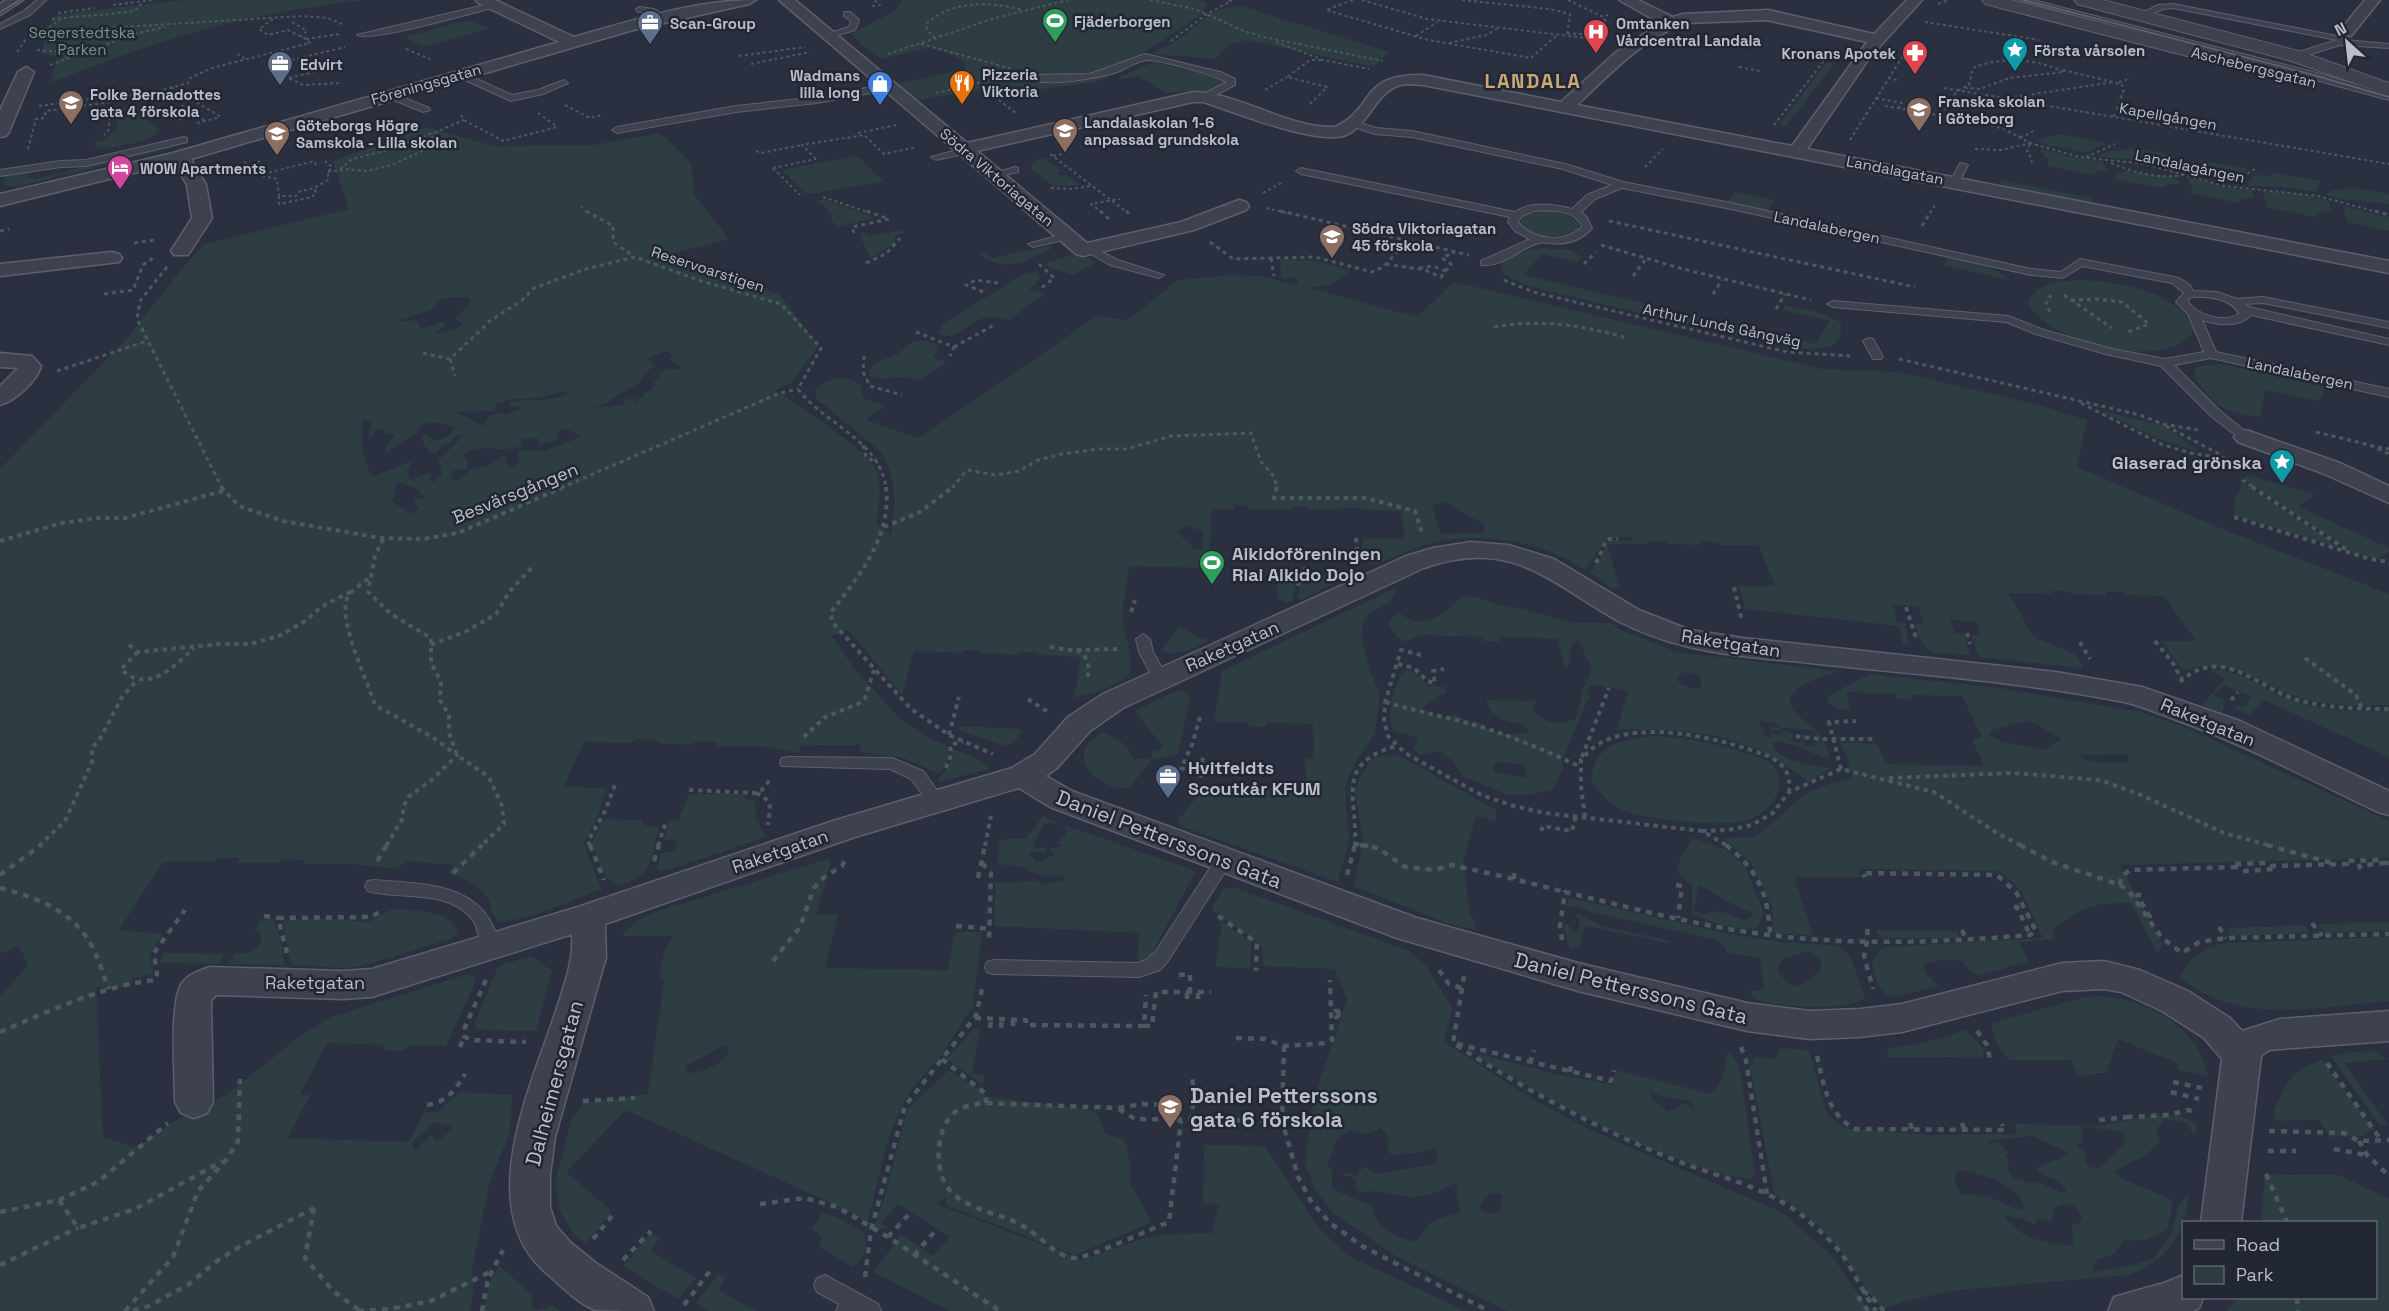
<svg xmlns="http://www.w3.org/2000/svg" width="2389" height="1311" font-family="'Space Grotesk',sans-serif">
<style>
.green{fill:#2d3d41;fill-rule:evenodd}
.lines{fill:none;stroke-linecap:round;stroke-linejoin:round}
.service-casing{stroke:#5c606c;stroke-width:2}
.minor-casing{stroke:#5c606c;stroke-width:3}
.tertiary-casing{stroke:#5c606c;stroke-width:2}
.path-far3{stroke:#4c595f;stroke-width:2;stroke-dasharray:3 3;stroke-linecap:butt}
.path-far2{stroke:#4c595f;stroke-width:3;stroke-dasharray:4 4;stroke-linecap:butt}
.path-far1{stroke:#4c595f;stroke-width:4;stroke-dasharray:4.5 4.5;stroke-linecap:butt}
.path{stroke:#4c595f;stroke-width:4.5;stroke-dasharray:6 6;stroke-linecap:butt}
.service{fill:#3e424f;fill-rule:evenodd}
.minor{fill:#3e424f;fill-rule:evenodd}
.tertiary{fill:#3e424f;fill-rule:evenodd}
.tram{stroke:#606675;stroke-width:1.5}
.labels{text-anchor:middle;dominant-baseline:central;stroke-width:5;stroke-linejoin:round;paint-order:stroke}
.far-poi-label{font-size:15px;font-weight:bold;fill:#babec9;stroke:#222734;text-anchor:start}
.far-park-label{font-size:15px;fill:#759782;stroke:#222734}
.far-street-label{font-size:15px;fill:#babec9;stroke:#222734}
.poi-label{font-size:18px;font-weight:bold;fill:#babec9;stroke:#222734;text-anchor:start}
.street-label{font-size:18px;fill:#babec9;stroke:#222734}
.far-district-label{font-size:20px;font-weight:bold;letter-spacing:1.5px;fill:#c9a776;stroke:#222734}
.near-street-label{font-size:21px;fill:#babec9;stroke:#222734}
.near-poi-label{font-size:21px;font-weight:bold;fill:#babec9;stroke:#222734;text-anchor:start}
</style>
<rect width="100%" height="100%" fill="#2a303f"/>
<!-- green -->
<g class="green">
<path d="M184 0H366C297 7 228 21 162 42 124 54 87 69 49 83L58 57 41 54 51 19 61 14Z"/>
<path d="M902 0H1201L1208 4 1201 15 1142 54 1127 69 1096 82 1028 91H975L912 101 892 85 967 69 960 59 931 47 881 59 863 46 851 34 895 11Z"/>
<path d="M1241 6 1389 52 1374 67 1246 40 1229 45 1215 59 1152 54 1179 39 1211 14 1222 9Z"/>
<path d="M469 20 489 29 423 47 404 37Z"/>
<path d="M1154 62 1222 78 1225 82 1224 85 1206 93 1186 91 1167 93 1137 76 1122 79 1119 77Z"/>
<path d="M1827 62 1835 63 1786 126 1779 125Z"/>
<path d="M145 106 147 119 160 130C146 145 116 146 97 149L94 143 103 140 116 130 118 110Z"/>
<path d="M427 127 494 146 594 145 660 133 691 163 694 194 729 239 658 257 779 294 819 345 791 383 775 390C797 405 875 453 879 477 881 492 878 509 877 524L891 536C896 508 897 476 880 451L817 399 815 390C827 377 849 373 863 387L862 395 865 399 886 405 866 420 919 438 1097 316 1128 320 1178 280 1230 275 1262 276 1298 286V278H1281L1280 259 1310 260 1351 270 1332 284 1309 288 1417 317 1454 282 1822 369 1899 372 2035 404 2087 420 2077 467 2212 525 2389 594V705C2360 706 2330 706 2301 698 2257 685 2233 654 2184 671L2161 641H2196L2164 596 2126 595 2123 592H2106V595L2071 594 2068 591H2051V594L2008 593 2034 637 2076 655 2083 667 2081 668 1979 657 1971 635H1981L1977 622 1950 620 1955 633 1964 634 1970 655C1935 652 1926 661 1915 624H1923L1918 607 1893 605 1897 622 1905 623 1909 645 1903 644 1899 626 1746 609 1738 586H1775L1759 546 1720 545 1718 542H1701V545L1668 544 1666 542 1649 541 1648 544H1608V540L1632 541 1630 537C1622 537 1609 537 1604 542L1585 570C1544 541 1481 531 1432 543 1413 548 1394 557 1376 565L1361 557 1363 539H1405L1401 511 1360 510 1359 508 1310 510 1308 507H1292L1291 510 1247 509V506L1234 505V509H1212L1208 568 1129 566 1122 615 1130 656V672C1120 687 1092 693 1074 698L1081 657 1038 655 1037 652H1020L1017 655 982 653 981 650H963L961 653 914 651 902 695 849 630 832 636 853 667 900 719 929 738 946 745C951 755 947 768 937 773L904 758 860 752V745L801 746 799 753 758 746H717L716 742H695L691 745 659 743 657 740 636 739 630 743 584 742 564 786 607 789 596 820 584 843 601 889C578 898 521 924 498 921 490 914 492 904 486 896 478 885 461 876 449 874L453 865 405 861 397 869 350 864H304V860L282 859 278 863H238L239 858H217L213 862H163L119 930 163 934 150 955 153 974 132 979 131 987 96 988 103 1137 135 1148 175 1121 226 1095 299 1037 331 1017 465 975H475L474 985 446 1046 409 1045 405 1051 383 1050 386 1045 327 1043 300 1095H310L288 1138 409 1142 424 1112H438L460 1092 512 1095 510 1132 489 1184 472 1270 473 1292 470 1311H0V997L28 965 19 946 0 954V469L129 336 179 272 204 244 349 209 333 161ZM455 297 470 298V304L455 318 463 325 452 330 435 333 446 324 440 322 421 329 418 322 410 320 401 322 399 320 431 310 441 299ZM666 351 672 355 671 360 684 369H667L658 374 659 378 652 381 656 384 636 402H634L635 398 624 400V405L590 408 610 402 609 400 640 383 645 374 650 371 648 370 656 366 647 358ZM565 391 568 393C547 404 529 397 509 403L510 406 521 408 505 415 501 412 489 416 484 426 457 412 494 411 498 410 495 404 514 399 540 398ZM366 420 372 422 368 435 372 437 376 430 382 429 384 433 395 436 385 447 386 453 420 430 421 425C433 419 444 424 455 429L448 436 436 441 425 435 422 437 423 443 430 453H436L441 446 449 443 455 436 465 434 437 462 440 464 442 474 434 482 429 479 430 473 410 480 407 471 412 461 375 476 370 474 362 447V421ZM565 428 581 437 545 451 520 450 518 455 520 461 515 467H510L505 462 506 456H503L490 465 469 470 460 480 453 481 451 476 454 470 466 469 468 462 464 455C482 442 500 454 521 446L522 439 538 438 539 442 536 445H539L559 439 557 433ZM398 482 415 488 424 497 413 500 419 508 411 514 392 501 395 494 394 489ZM1441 502H1446L1483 524 1486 529 1482 533 1441 534 1432 506ZM1185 525 1203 531 1202 550 1192 548 1190 543 1177 533ZM435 1122 451 1126 452 1130 437 1141 431 1135 415 1151 411 1143Z"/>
<path d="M2061 134 2106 143 2086 153 2066 148 2049 146 2035 140Z"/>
<path d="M174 145 176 147 69 174 55 175 56 177 17 187 3 185 5 175 38 169 25 177 35 179Z"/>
<path d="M2131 147 2174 155V159L2163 165 2149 161 2097 157C2109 147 2119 154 2131 147Z"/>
<path d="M2043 149 2070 157 2102 162 2109 171H2098L2092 175 2047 166 2049 160 2041 152Z"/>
<path d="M854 156 861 159 884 182 809 194 805 193 782 170Z"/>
<path d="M1039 158H1045L1062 171 1056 172 1060 176 1067 175 1080 185 1054 186 1029 168Z"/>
<path d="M2200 160 2246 168V171L2237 178 2205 166Z"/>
<path d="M2126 170 2149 175 2174 176 2180 184H2169L2162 188 2114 179 2116 175Z"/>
<path d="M2274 173 2321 181 2316 192 2280 187 2249 186 2247 183 2256 175 2269 176Z"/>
<path d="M2188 177 2223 187 2252 190 2255 198H2242L2239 203 2190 193 2193 189 2187 179Z"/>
<path d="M2001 180 2092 198V201L2082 202 2000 187Z"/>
<path d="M2349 187 2389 194V204L2339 199 2327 195 2331 189 2341 190Z"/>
<path d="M2262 191 2304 194 2329 201 2332 212 2319 213 2316 217 2268 208Z"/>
<path d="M1735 192 1775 200 1767 210 1728 202Z"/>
<path d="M824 199 876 218 837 227 830 218 832 216 823 204 815 201Z"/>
<path d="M2343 206 2389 217V231L2347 222Z"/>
<path d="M1550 211 1565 214 1578 222 1579 229C1564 240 1531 239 1520 223L1526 214Z"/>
<path d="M902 230 904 233 895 236 894 244 870 258 860 236 862 232 870 236Z"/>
<path d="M1051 245V249C1027 260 1004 275 980 254L985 253 992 258Z"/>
<path d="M1539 248 1572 250 1582 258 1577 262 1542 254 1523 275 1816 344 1830 321 1783 310 1785 305 1818 312 1837 320 1841 324C1841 329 1841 335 1839 339 1831 354 1795 348 1781 346L1547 291 1524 284 1503 274 1501 265 1519 253Z"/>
<path d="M1068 256H1083L1094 261 1095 263 1073 275 1045 266 1048 262Z"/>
<path d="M1954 257 1992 267 2009 280 1943 265 1947 259Z"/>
<path d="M1034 272 1039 274 1040 279 1029 290 1045 294 1009 320C999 318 990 315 981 319 966 324 956 343 938 333L943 324 1023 274Z"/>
<path d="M2083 280C2121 283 2178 290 2194 330 2171 373 2045 345 2028 302 2038 280 2063 281 2083 280Z"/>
<path d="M920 340 934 343 938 349 933 357 947 362 920 381 906 377 878 379 870 376C868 359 888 360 899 353 907 347 909 342 920 340Z"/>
<path d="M2220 364 2231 366 2326 386 2320 401 2265 390 2260 417C2225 413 2215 408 2195 378L2194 373 2198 366Z"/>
<path d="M2101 411 2162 425 2200 452 2159 439Z"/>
<path d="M2247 475 2315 494 2299 507 2389 548V552L2378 559 2352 552 2244 480Z"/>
<path d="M2243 482 2341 548 2234 515 2235 500Z"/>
<path d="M1607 544 1619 586 1613 589 1590 572 1600 559Z"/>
<path d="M1276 573H1299L1292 601 1286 603 1278 599Z"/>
<path d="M1309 574 1341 580 1303 599H1298L1302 575Z"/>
<path d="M1397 587 1391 601 1369 614 1363 623 1362 639 1370 671 1380 694 1375 733 1354 765 1345 787 1349 840 1338 882 1180 826 1178 820 1206 786 1306 787 1305 758H1314L1313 724 1267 723 1266 727 1248 726V722H1214L1222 671Z"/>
<path d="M1474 596 1499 605 1515 607 1575 623H1612L1618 629 1677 652 1838 671C1826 677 1805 681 1795 691 1778 708 1810 722 1818 732 1822 738 1826 746 1829 753L1828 759 1793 745 1776 741 1773 747C1786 764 1811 764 1831 768L1808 782C1746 732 1693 729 1617 729L1628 691 1599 685 1588 686 1589 697 1562 761 1563 768 1553 789 1529 795H1508L1464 777 1453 761 1439 751 1421 755 1413 749 1418 739 1416 737 1393 731C1386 713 1392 682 1407 670L1413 672 1429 686 1445 687 1446 693C1437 697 1428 704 1421 709L1441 717 1458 715 1465 720 1478 722 1486 729 1508 735 1530 732 1521 723C1505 724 1490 715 1486 700L1537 701 1533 705V711C1547 724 1557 726 1576 719L1583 689 1592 669 1578 639 1570 647V663L1565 671 1558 639 1499 637V642L1483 641 1482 637 1419 635 1406 642C1397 637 1389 632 1389 621L1398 612C1424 632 1442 616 1461 597ZM1685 672 1699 676 1702 687 1692 689 1679 683 1677 676ZM1760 721 1772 722 1783 728 1814 730 1817 737H1810L1818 743H1815V747L1803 745 1802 740H1808L1803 733 1800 743 1791 741 1793 733 1787 732 1789 729 1783 732V735L1775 734 1772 730H1781L1779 728 1769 726 1772 737 1770 738 1761 733 1765 730 1758 723ZM1502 762 1524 765 1527 778 1497 773 1493 770 1495 763Z"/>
<path d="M1180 626 1197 637 1209 640C1193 649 1179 658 1161 650Z"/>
<path d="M2212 669C2242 670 2261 689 2288 699 2320 711 2356 712 2389 711V757L2264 700 2249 715 2235 708 2233 704 2243 708 2252 697 2224 685 2214 695 2224 700 2223 714 2204 706 2203 704 2225 679 2210 671Z"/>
<path d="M1870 674 2000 688 2141 712 2189 729 2389 821V858L2120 865 2162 943 2158 954 2131 903C2092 903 2086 906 2054 928V939L2019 942 2029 961 1977 976 1965 966 1963 961 1942 960 1924 964 1925 973 1939 986 1894 997C1877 994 1874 976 1872 962L1879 950 1884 947 2043 938C2030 912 2025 885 1997 871L1858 869 1861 877H1794L1813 935 1778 934 1773 931 1772 906 1751 863 1723 838 1753 837 1773 823 1804 794 1832 783 1852 779 1848 759 1840 742 1877 744 1886 764 1984 766 1972 739 1982 738 1962 696 1911 695 1912 700 1898 699 1895 694 1847 692 1850 710 1838 709 1827 701 1828 696ZM2026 721 2040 726 2061 739 2044 750 2003 742 1988 734 1992 730ZM2126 754 2129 757 2127 763 2092 762 2078 755Z"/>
<path d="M1176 691H1184L1190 698 1178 754 1152 760 1129 788C1109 792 1073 769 1087 745 1089 740 1097 736 1101 732 1118 738 1126 743 1134 759L1147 758 1151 760 1152 751 1164 748 1135 711Z"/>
<path d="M959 726 1023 729 1015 742 1006 746 959 731Z"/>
<path d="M1656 736C1694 738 1733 747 1768 761 1793 780 1773 812 1748 820 1725 828 1641 820 1620 809 1607 802 1598 791 1591 779 1596 742 1624 739 1656 736Z"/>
<path d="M952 749 974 757 988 766V769L940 782 938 779 949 767Z"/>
<path d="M1398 755 1496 810V821L1476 816 1463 862 1470 916 1475 920 1476 930 1447 923 1353 886 1363 844 1355 791 1361 775 1371 760 1378 756Z"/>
<path d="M689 794H741L750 801 755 800 756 819 766 837 665 871 658 870 657 868 661 853 675 851 677 839 664 840 669 821H678Z"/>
<path d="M1044 815 1050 820 1196 871 1151 955 1141 961 1137 958 1139 933 994 926 995 883 1037 881 1042 884 1064 880 1063 875 1045 876 1028 871 1027 868 998 864 999 840 1026 838ZM1051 823 1065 826 1066 834 1058 842 1062 846 1052 848 1050 851 1055 855 1037 862 1028 853 1031 851 1046 853V847L1037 849 1033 844 1044 824Z"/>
<path d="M604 819 644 820 641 822 644 825 659 827C649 864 656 873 617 886L606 877 602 871 592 843Z"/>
<path d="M1693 838 1725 849 1744 865 1763 910 1761 922 1755 929C1739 930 1705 922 1692 913V885L1678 873 1679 861ZM1698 885C1717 894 1732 906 1752 912L1753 916 1744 920C1731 915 1717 906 1704 915L1696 912 1693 908 1697 898Z"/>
<path d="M827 859 831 862 816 914 838 915 825 968 948 970 954 936 959 932H982L973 1006 943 1053 911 1090 901 1108 889 1137 867 1223 838 1206 626 1110 566 1172 609 1209 610 1214 586 1243 574 1235 561 1213 555 1182 572 1118 584 1103 648 1094 664 979H658L665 949 673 936H621L634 923 658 911ZM727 1044 728 1053C717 1067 705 1072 686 1073V1066Z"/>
<path d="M1233 887 1409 951 1426 966 1452 1007 1444 1042 1524 1094 1590 1130 1782 1212 1833 1257 1869 1311H1507L1394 1255 1333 1213 1316 1191 1305 1164 1314 1098 1347 1000 1335 969 1263 966 1262 948 1258 943 1211 909 1223 889ZM1380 1128C1388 1134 1389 1139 1387 1148L1391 1155 1419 1153 1435 1148 1438 1154 1435 1164 1380 1173H1373L1366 1166 1359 1171 1357 1177 1347 1172 1342 1176H1351L1356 1181 1355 1187 1360 1192C1378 1189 1394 1196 1412 1197 1429 1198 1443 1187 1458 1183L1456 1195 1461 1211C1436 1221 1432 1216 1416 1242 1394 1237 1376 1230 1372 1206L1332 1189V1170L1327 1167 1337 1138 1350 1130C1362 1134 1370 1136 1380 1128ZM1492 1193 1502 1194 1500 1211 1492 1214 1479 1209 1484 1198Z"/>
<path d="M1571 898 1725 933 1782 942 1839 946 1849 954 1865 996C1853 1014 1778 1006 1758 1000L1754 998 1750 991 1764 990 1760 958 1725 953 1727 949 1718 941 1700 936 1594 913 1575 905 1570 908 1567 906 1569 899ZM1808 951 1820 958 1822 968C1805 985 1794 997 1777 970L1782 959Z"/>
<path d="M393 909C411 910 452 910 458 932L450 939 359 967 339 968 299 965H294L290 961 283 922 286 920 331 919 369 922Z"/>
<path d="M1575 912 1602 926 1670 941 1667 943 1587 926 1584 927 1580 945 1571 949 1568 946 1564 925 1568 924 1573 932 1579 929 1580 924Z"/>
<path d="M274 919 282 946 284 965 228 964 235 953C249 954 259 952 262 935L259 931H254L260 921Z"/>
<path d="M1222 922 1251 943 1250 968 1215 967Z"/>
<path d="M2389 922V931L2325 933 2318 924Z"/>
<path d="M2304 925 2310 933 2232 936 2227 928Z"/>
<path d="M1876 930 1957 931 1960 938H1880Z"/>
<path d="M2389 937V1001C2329 1006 2259 1022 2203 993 2194 988 2186 985 2181 976 2188 957 2206 947 2225 943Z"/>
<path d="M163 953 224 954 220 964 160 963Z"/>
<path d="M531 956 552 971 536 1031 477 1030 475 1023 498 966Z"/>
<path d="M2092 995C2141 998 2198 1022 2208 1076L2178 1070 2177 1063 2118 1039 2106 1073 2078 1076 2071 1060H2009C1999 1048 1992 1040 1992 1023Z"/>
<path d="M975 1027 980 1028 972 1073 984 1075 983 1085 947 1059Z"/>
<path d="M1966 1030 1984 1049 1983 1058 1886 1057 1889 1048 1926 1042Z"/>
<path d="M1780 1048 1809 1050 1826 1111 1835 1122 1846 1129 1933 1135 2017 1134 2015 1124C2042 1124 2071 1126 2099 1125 2128 1124 2174 1103 2198 1126L2194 1135 2186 1123 2164 1119 2156 1130 2160 1141 2146 1155 2114 1171 2123 1179 2168 1198 2173 1203 2167 1230 2145 1240 2124 1241 2114 1254 2098 1259 2093 1266 2094 1271 2133 1265 2153 1259 2172 1233 2179 1205 2189 1193C2184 1235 2169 1260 2129 1275L1959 1290 1908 1300 1883 1309C1863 1289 1851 1263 1833 1241 1817 1222 1796 1207 1774 1194L1750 1065 1755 1057 1776 1059ZM2081 1126 2123 1132 2125 1143 2100 1168 2089 1167 2085 1162 2086 1153 2077 1146 2083 1141 2081 1134H2086L2081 1130ZM2031 1136 2067 1152C2061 1161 2046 1162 2036 1169 2045 1180 2063 1176 2066 1193H2061L2037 1181 2036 1184 2012 1178 2006 1167 2010 1164 2005 1154 2009 1153 1997 1142 1991 1144 1988 1141ZM1957 1170C1977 1171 2020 1185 2025 1208L2018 1210 1987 1196 1961 1194 1955 1184ZM2063 1204 2075 1206 2082 1216 2080 1222 2072 1225 2073 1245C2049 1245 2018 1239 2005 1216L2020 1218 2035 1225 2038 1219 2052 1222 2055 1208Z"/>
<path d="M1728 1051C1737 1059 1739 1069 1742 1081L1755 1175 1750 1180C1659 1162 1573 1112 1494 1066L1479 1057V1054L1555 1074 1613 1085 1616 1070 1711 1094C1724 1084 1725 1066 1728 1051ZM1650 1092 1667 1098 1691 1101 1694 1105V1111L1685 1103 1668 1112 1650 1097Z"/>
<path d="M2374 1051 2387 1059 2344 1063 2388 1125 2380 1126 2331 1056 2351 1052Z"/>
<path d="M2322 1060 2374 1129 2363 1136 2330 1137 2319 1120 2276 1121 2273 1113C2286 1083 2289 1072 2322 1060Z"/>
<path d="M949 1070 984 1093 985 1096 1096 1111 1105 1133 1125 1140 1130 1164V1183L1152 1222 1075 1255 946 1205 945 1197 936 1204 1078 1258 1080 1261 1145 1238 1170 1234 1212 1233 1219 1205 1203 1204 1204 1145 1265 1146 1318 1227 1347 1255 1465 1311H950L873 1272 901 1235 933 1256 950 1237 898 1204 881 1222 889 1228 877 1229 874 1226 884 1199 908 1108Z"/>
<path d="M2265 1174 2339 1175 2389 1199V1311H2226L2238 1298H2376V1222H2261Z"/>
<path d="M823 1213 838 1218 863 1232C869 1245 865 1259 853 1267L818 1246 823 1237 811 1229Z"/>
<path d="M651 1234 659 1238 650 1251 696 1278 678 1299 623 1266Z"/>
<path d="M499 1265 533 1296 531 1304 535 1310 548 1308 551 1305 561 1311H483L489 1284Z"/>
<path d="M718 1274 726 1278 718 1290 756 1311H708L696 1303Z"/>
</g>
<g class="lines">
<defs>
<g id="service">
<path d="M37 0H46L30 15 0 29V24L24 11Z"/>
<path d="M2020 0H2033L2313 72 2389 94V100Z"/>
<path d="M493 3H496V7C475 12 369 43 357 35Z"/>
<path d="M2173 4 2342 37 2345 40 2389 44V48L2340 45 2295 59 2291 56 2292 54 2337 40 2173 8 2163 9 2143 17 2139 15 2158 5Z"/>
<path d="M640 7 654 9 668 18 664 20 637 11 636 9Z"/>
<path d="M844 12H850L859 20 855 30 824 39V35L849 27 851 21 844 16Z"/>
<path d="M1145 54 1220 72 1235 79V85L1208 99H1202V95L1227 82C1213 75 1163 60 1147 60 1138 60 1126 69 1117 72 1099 78 1042 88 1027 78L1031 75 1090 74Z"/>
<path d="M459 71 512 95 538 90 564 80 568 83 543 94 511 101 456 76 455 74Z"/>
<path d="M888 84 891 85V89L817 103 736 112 617 133 612 130 617 127 736 106 817 97Z"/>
<path d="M390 92 429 108 430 110 423 112 387 97 386 95Z"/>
<path d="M1351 120 1376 128 1412 131 1565 164 1623 182 1731 203 2031 269 2061 272 2080 259 2179 278 2190 285 2193 291 2217 292 2237 299 2263 297 2389 322V328L2263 303 2245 304 2249 307 2389 339V345L2251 315C2239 328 2218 325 2202 320L2216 352 2389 389V397L2211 358 2174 365 2219 410 2252 437 2250 440H2242L2211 416 2161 366 2106 354 2036 334 2006 322 1833 307 1827 304 1833 301 2008 316 2044 330 2112 349 2165 359 2204 352 2188 314 2176 302 2184 293 2172 283 2082 266 2063 278 2031 275 1731 209 1622 188 1595 199 1581 212 1586 216 1592 228C1581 241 1565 245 1549 243 1545 243 1542 242 1539 243 1520 248 1502 268 1481 265V261L1530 239 1515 231 1508 222 1510 217 1301 174 1296 171 1301 168 1515 212C1531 201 1554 204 1572 209L1587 195 1612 185 1563 169 1412 137 1375 134 1348 125 1346 123ZM1534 211C1549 210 1576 209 1582 227 1565 244 1532 240 1518 222L1522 216ZM2194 297C2209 296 2232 299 2239 314 2223 323 2199 316 2188 302L2189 298Z"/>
<path d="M184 137 187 138V142L86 166 61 167 0 176V170L61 161 86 160Z"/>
<path d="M965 148 970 151 968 153 936 160 931 157Z"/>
<path d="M1960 163 1968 165 1958 184H1952L1950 182Z"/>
<path d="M1015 167 1018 168V172L993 178 988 175Z"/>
<path d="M1067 233 1071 234V238L1033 247 1028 244Z"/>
<path d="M1090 246 1118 260 1164 275 1159 278 1110 265 1086 251 1085 249Z"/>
<path d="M1869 338 1873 339 1883 357 1881 359H1873L1863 341Z"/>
<path d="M1143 634 1150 639 1153 652 1168 679 1165 682H1155L1139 652 1136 639Z"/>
<path d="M788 757 892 758 923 771 944 800 942 804H930L911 779 890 769 782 766 780 762 782 758Z"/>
<path d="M1223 855 1229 857 1232 861 1168 961 1160 970 1139 977 994 974 987 972 985 967 987 962 994 960 1138 963 1146 960 1156 951 1217 857Z"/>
<path d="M374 880C426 884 487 883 499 945L496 950 490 952 484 950C478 940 479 928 472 919 448 889 400 900 368 891L365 886 368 881Z"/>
<path d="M825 1275 878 1304 881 1311H836L839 1304 817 1292 814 1285 817 1278Z"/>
</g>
<g id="minor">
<path d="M6 0H23L0 15V4Z"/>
<path d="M476 0H495L574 37C633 20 695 0 756 0L749 4 633 30 191 159 206 185 212 218 188 255H174L171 251 192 218 187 185 174 163 0 206V194L173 153 559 42 478 3Z"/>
<path d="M779 0H795L967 143 1193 92C1239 92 1286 128 1335 127 1377 107 1358 74 1423 75L1561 102 1615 53 1660 23 1619 0H1638L1673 17 1683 14 1768 10 1874 34 1907 0H1922L1870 57 1807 149 2389 261V273L1423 85C1416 85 1407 83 1400 85 1376 92 1369 125 1346 135 1318 146 1234 112 1203 102H1193L977 151 1087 243 1181 222 1239 200 1246 202 1249 206 1246 210 1194 230 1083 256 1076 254ZM1767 20 1867 42 1792 146 1577 105C1610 74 1642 39 1685 23Z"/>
<path d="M2365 0H2380L2351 36H2341L2338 33Z"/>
<path d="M26 67 34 72 9 132 6 136 0 137V110L18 72Z"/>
<path d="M112 252 119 254 122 258 119 262 0 276V264Z"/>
<path d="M0 353 32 356 41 366C37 381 15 401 0 405V386L18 368 0 367Z"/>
<path d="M2246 430 2340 463 2389 486V503L2322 473 2238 442 2234 437 2238 432Z"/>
<path d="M1471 542 1508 545 1554 559 1639 610 1690 630 1743 638 2056 672 2142 687 2240 721 2389 791V815L2378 812C2311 780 2246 745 2176 720 2159 714 2142 706 2124 702 2024 682 1920 675 1819 664 1776 659 1731 657 1689 647 1664 641 1641 633 1618 621 1549 582 1512 537 1424 568L1123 708 1090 731 1057 768 1046 776 1072 791 1417 918 1578 963 1747 1003 1810 1011 1860 1009 1902 1004 2062 963 2104 961 2140 970 2188 991 2230 1018 2242 1031 2280 1019 2389 1011V1041L2280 1049 2269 1050 2261 1056 2241 1222H2201L2222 1059 2204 1038 2162 1011 2121 992 2104 989 2062 991 1902 1032 1860 1037 1810 1039 1747 1031 1578 991 1397 938 1050 807 1019 788 855 837 605 924 606 957 555 1137 550 1175V1207L556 1226 570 1242 596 1263 648 1297 654 1311C642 1311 605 1311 595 1310 577 1303 559 1284 544 1271 474 1208 530 1088 555 1014 563 988 574 962 572 934L372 997 343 999 216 995 211 1001 213 1102 207 1113 194 1118 181 1113 175 1102C175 1075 169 1002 182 983 188 974 201 970 210 967L343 971 372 969 578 907 833 821 1012 768 1035 754 1068 717 1103 694 1406 556 1433 548Z"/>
<path d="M2184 1275V1298H2203L2199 1308 2193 1311H2108L2114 1297 2164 1283Z"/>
</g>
<g id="tertiary">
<path d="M1982 0H2011L2256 62 2258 66 2256 70 2249 72 1985 4Z"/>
<path d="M2074 0H2103L2302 52 2389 83V95L2288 60 2077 4Z"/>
</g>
</defs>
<!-- service casing -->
<use href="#service" class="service-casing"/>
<!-- minor casing -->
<use href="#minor" class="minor-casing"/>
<!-- tertiary casing -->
<use href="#tertiary" class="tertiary-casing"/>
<!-- path-far3 -->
<g class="path-far3">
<path d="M1150 0 1195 9 1244 31 1264 37 1383 61"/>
<path d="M1353 0 1326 10 1428 40 1531 58 1557 35"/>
<path d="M1362 0 1427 19 1603 40"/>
<path d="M1462 0 1550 9 1570 14 1567 35"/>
<path d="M1568 0 1601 16"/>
<path d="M1938 4 1949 0"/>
<path d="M113 5 152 0"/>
<path d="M872 6 880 5 874 0"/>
<path d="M58 13 95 8"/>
<path d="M52 19 130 12 139 8 142 1"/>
<path d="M273 19 259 29 268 35 288 30 306 39"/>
<path d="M1606 21 1601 16 1608 15"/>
<path d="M292 22 307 31 301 37"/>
<path d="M1925 22 2039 40"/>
<path d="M44 31 60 20"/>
<path d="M41 32 302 16 328 18 344 25"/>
<path d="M1567 33 1606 36"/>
<path d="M1416 36 1437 22"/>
<path d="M935 38 927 30 926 24C952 0 990 1 1022 10"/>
<path d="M1171 41 1207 14 1231 1 1227 0"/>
<path d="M1276 42 1323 60 1369 69"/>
<path d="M1449 43 1486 35 1499 28"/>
<path d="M921 44 1012 69"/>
<path d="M406 49 430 59"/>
<path d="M37 50 61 52 70 60"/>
<path d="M17 52 26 39"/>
<path d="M237 54 246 59"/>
<path d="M888 54 995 18 1068 0"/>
<path d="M739 56 805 47"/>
<path d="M751 64 810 52"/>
<path d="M50 65 134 34 165 27"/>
<path d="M1739 67 1760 71"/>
<path d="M2063 70 2121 84 2124 89 2117 109 2119 114 2112 116"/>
<path d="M289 78 318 71"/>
<path d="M1888 78 1897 80"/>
<path d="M2119 82 2126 80 2128 75"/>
<path d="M339 83 303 85 277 73 292 60 345 47"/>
<path d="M171 87 221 117"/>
<path d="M1944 88 2389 164"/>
<path d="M1265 90 1287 77"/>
<path d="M936 93 986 81 1011 79"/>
<path d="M994 96 1017 114"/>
<path d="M1876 98 1902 103 1899 108"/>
<path d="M2008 98 2114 82"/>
<path d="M1310 104 1327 87 1287 77 1310 60H1323"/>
<path d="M182 105 205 121"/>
<path d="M565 105 590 118 602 115"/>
<path d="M39 106 110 96H140L188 83 190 78 212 68 310 43 306 39 340 34"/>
<path d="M1885 106 1983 123 2004 129 2030 143 2079 157 2145 164 2224 186 2318 196 2381 213"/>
<path d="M164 108 181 120"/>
<path d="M538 113 556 126"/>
<path d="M461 115 464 120 503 141 557 127"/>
<path d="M1941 115 1957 91 1969 85 1973 68C2000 56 2038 59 2064 72L2009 78 1980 89 1966 88"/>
<path d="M197 123 220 117"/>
<path d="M1774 125 1830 53"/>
<path d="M858 133 896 125"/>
<path d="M2020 137 2031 133 2034 129"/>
<path d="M1850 140 1913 40"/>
<path d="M2030 144 2027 150 2032 160 2031 164"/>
<path d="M28 149 36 119 44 118 46 111 110 102 109 129 104 135"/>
<path d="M1975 149 2002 150 2030 143"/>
<path d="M756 151 761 153 802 145"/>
<path d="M1050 154 1128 213"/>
<path d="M1053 156 1062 154"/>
<path d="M2086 157 2115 144"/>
<path d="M816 159 802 145 864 135 884 154 917 147"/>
<path d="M260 161 256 163 264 169"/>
<path d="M244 162 260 175 314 161 316 165"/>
<path d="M2111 163C2135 173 2157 179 2183 175"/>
<path d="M1645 167 1663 149"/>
<path d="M773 168 816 159"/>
<path d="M773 168 800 195"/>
<path d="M340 169 352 159 388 150 435 132"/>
<path d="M2167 169C2196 166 2224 168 2247 188"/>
<path d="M328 172 348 169 366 171 392 165 422 151 436 132 464 120"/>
<path d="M262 176 277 179 279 196H296L298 192 314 188"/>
<path d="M2237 180 2255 169"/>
<path d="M1051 188 1072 189 1092 186"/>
<path d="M1263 193 1283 182"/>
<path d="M279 196V204L312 197 316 192 314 188 328 180V172L332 167 325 161"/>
<path d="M823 197 870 213"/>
<path d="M581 206 587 213"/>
<path d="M1266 208 1287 213"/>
<path d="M1102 213 1091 204 1120 199"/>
<path d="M1930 213 1936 204"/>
</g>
<!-- path-far2 -->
<g class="path-far2">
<path d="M586 211 613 226V242L635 257"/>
<path d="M1100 211 1109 219"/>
<path d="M1126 211 1130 214"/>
<path d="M1280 211 1469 255"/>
<path d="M2375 211 2389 215"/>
<path d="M1609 221 1915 287"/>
<path d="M1922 226 1931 211"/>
<path d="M0 231 9 229"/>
<path d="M854 233 852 227 889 219 866 211"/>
<path d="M1210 242 1233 259 1315 257 1372 272 1383 267 1408 241"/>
<path d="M134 243 155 240"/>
<path d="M1601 245 1683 269 1811 300"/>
<path d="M1271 258 1274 276"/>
<path d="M866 263 886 254 900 238"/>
<path d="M1039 264 1054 278 1040 289"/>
<path d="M1386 264 1425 270 1441 277 1451 264 1442 258 1455 252"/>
<path d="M1584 264 1596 252"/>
<path d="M167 267 140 301 137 319 222 488"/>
<path d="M1419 268 1432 266 1446 271"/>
<path d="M1633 276 1646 259"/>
<path d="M1504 280 1533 292 1787 352 1850 356"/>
<path d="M983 292 966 285 976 280 998 283"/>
<path d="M104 294 133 290 143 265 156 256"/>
<path d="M1713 294 1722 280"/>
<path d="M2064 295 2112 328"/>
<path d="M2071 300 2097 299 2122 302 2149 324 2128 332"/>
<path d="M1776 309 1785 294"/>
<path d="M2050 312 2046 303 2051 295"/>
<path d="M1494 327C1541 319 1582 325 1627 338"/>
<path d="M916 332 954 347 950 356"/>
<path d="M954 347 994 325"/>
<path d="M423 353 450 359 490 321 521 301 534 288 589 268 635 257 701 281 781 304 821 348 798 389C824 424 880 440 886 488"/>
<path d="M864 356 863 372 870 386 902 395"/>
<path d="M450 359 455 376"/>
<path d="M1899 359 2140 415 2163 424 2198 430"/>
<path d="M57 371 147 341"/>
<path d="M2081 403 2161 444 2190 453 2230 459"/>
<path d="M2166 426 2223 456"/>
<path d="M2316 432 2370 445 2389 454"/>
<path d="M863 445 866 457 878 463"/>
<path d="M2378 447 2389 449"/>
<path d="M2242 480 2255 488"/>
<path d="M561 488 780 393 798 389"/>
<path d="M952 488 967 470 995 475 1019 471 1038 460 1062 454 1099 449H1127L1171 436 1251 433 1261 462 1272 474 1278 488"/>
</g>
<!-- path-far1 -->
<g class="path-far1">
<path d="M221 487 239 506 283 521 380 538 423 539 458 533 564 487"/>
<path d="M886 487C892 536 860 575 831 612L832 622 911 709 949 735 993 754"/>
<path d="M1277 487 1274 498H1365L1415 511 1422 533"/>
<path d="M2252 487 2347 550"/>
<path d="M2234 517 2370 559 2389 562"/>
<path d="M884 527 920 512 953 487"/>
<path d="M1356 538 1358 559"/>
<path d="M383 539 375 556 368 592 391 614 431 638V663L441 682 440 700 449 715V733L457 755 489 777 502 806 504 824 481 846"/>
<path d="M0 541 62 523 99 518H125L223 491"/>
<path d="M1596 563 1607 539H1618"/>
<path d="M368 579C360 585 348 592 346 602 341 627 367 680 375 705L432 737 457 755 434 778 408 797 403 808V818L386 846"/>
<path d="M1298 586 1301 573 1306 567"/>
<path d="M1734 587 1742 621"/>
<path d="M1906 607 1916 638"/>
<path d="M1131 612 1135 600"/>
<path d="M1967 633 1970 644"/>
<path d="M2155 641 2176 667 2179 677 2183 679"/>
<path d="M2080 642 2090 659"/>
<path d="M129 645 138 652 220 644H250L279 636 305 621 321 607 352 591"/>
<path d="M431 645 467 631 496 614 510 591 534 565"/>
<path d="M1050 647 1069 650 1122 649"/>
<path d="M1077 650C1090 658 1090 667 1087 681"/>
<path d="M138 652 121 669C147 695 174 667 194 648"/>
<path d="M1421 655 1401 650 1385 702 1384 720 1388 736 1405 753 1481 795 1514 806 1545 813 1702 831 1728 846"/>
<path d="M2305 658 2356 695 2362 709"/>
<path d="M1398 664 1414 668 1427 681 1435 683 1433 671 1444 669"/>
<path d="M2180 682C2222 643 2258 689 2298 700 2327 708 2359 709 2389 709"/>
<path d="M1028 699 1048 712"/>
<path d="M2231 700 2238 692"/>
<path d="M1385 702C1409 709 1432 714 1456 720 1498 730 1542 749 1581 767"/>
<path d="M1200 717 1192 745 1181 768 1201 776 1203 756"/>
<path d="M949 735 959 697"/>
<path d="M1796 736 1820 739H1875"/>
<path d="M804 737 825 717 858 704 865 698 874 670"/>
<path d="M1582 757 1609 688"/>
<path d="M946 768 951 755 950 745 963 741"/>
<path d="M1841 769 1829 722 1856 721"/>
<path d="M1889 778 2013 773 2100 780 2141 795 2224 833 2272 846"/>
<path d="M689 790 755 793 762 790 772 777"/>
<path d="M756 793C774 801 770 807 768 825"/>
<path d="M1585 817 1581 786V760C1587 753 1594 746 1602 742 1647 720 1723 739 1768 756 1784 764 1791 773 1789 792"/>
<path d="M1541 831 1543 826 1572 831 1576 816"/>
<path d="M1702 831 1728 830 1752 825 1773 813 1789 792 1841 769 1934 792 1997 833 2022 846"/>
<path d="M1355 844 1369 846"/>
<path d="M39 846 65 821 92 762V748L101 737 122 697 136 681"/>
<path d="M590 846 588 841 605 811 615 785"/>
<path d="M658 846 666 822"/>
<path d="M985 846 991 816"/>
<path d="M1355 846C1358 797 1333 765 1396 746"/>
</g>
<!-- path -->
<g class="path">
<path d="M590 845 604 880"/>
<path d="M1360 845 1378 848 1405 867 1435 870 1452 865 1514 879"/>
<path d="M1726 845C1758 870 1768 893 1770 934"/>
<path d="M2020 845 2052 862 2120 885 2128 890 2162 938 2182 953 2199 942 2226 938 2389 934"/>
<path d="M2267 845 2335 864"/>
<path d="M377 861 387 845"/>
<path d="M654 861 659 845"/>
<path d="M982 863 991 873 989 943"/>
<path d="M2361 869 2359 866 2383 863"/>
<path d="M453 873 482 845"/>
<path d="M1514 873V879L1565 892"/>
<path d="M2246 873 2245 871 2274 869 2272 867"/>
<path d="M0 875 41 845"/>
<path d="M1347 875 1355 845"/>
<path d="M978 878 985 845"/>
<path d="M1676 885 1682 886 1678 918"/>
<path d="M2120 885 2121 877 2130 870 2236 867 2233 864 2269 863 2272 866 2347 864 2345 861 2381 860 2383 863H2389"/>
<path d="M0 888C32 896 68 909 87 938 97 953 102 972 109 989"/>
<path d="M2141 895H2137L2150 917 2148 919"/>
<path d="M2014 907H2017L2030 935"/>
<path d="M264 916 278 918"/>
<path d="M1218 916 1257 943 1256 971"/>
<path d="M2312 923 2322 936"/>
<path d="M956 926 991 929"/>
<path d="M2219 927 2226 938"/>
<path d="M1867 929 1868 937 1864 956 1873 989"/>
<path d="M1962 930 1967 941"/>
<path d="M1562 940 1560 926 1565 892C1633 908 1701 927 1770 935 1857 946 1944 942 2030 935L2036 931 2016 892 1997 875 1862 873 1865 877"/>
<path d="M287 953 278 918 371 917 380 912"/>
<path d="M773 961 800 927 814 888 823 878 842 866 845 860"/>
<path d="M1439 970 1449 984 1461 988"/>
<path d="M1179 975 1190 974V993"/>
<path d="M1464 976 1453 1043C1521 1087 1592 1126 1667 1157 1713 1176 1765 1185 1804 1217 1818 1229 1833 1242 1843 1256 1855 1274 1864 1294 1876 1311"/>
<path d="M486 980 465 1027 464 1036 470 1040 526 1042"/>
<path d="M1187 993V1002"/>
<path d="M1198 993V1002"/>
<circle cx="1336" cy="1014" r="3"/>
<path d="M975 1018 1026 1020V1025L1144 1026 1146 995"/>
<path d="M1013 1020V1028"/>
<path d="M1144 1026H1152L1156 992H1211"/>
<path d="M990 1028 991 1019"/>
<path d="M1001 1028 1002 1019"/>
<path d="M1977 1031 1987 1045 1990 1059"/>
<path d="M0 1032C50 1011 101 986 155 980L157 974 154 953 185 910"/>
<path d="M1236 1038 1265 1039 1284 1046 1327 1043 1332 1040 1330 980"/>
<path d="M1457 1044 1611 1081 1614 1070"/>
<path d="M1284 1046 1282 1121 1298 1177 1311 1201 1330 1223 1362 1246 1489 1311"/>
<path d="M460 1047 464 1036"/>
<path d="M1741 1047 1746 1060 1767 1194"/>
<path d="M1817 1056C1824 1085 1827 1114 1855 1129L2005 1130 2002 1124"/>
<path d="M942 1059 986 1094V1103"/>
<path d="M1530 1063 1534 1050"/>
<path d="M2327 1063 2381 1140"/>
<path d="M1570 1072 1572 1060"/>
<path d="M2173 1082 2202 1088"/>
<path d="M2171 1092 2199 1099"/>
<path d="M583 1101 635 1098"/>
<path d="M1169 1102V1105L1143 1104 1118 1108 986 1103C975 1104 960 1106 952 1115 936 1131 934 1170 948 1188 968 1213 1005 1212 1029 1230 1043 1239 1057 1257 1075 1258 1088 1258 1153 1228 1169 1222L1181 1121"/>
<path d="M427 1105C447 1102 455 1090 465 1074"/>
<path d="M1119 1109 1135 1119 1282 1121"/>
<path d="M2128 1115 2129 1117 2169 1115 2188 1110 2197 1112"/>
<path d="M2099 1120 2129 1117"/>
<path d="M1191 1121 1194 1096 1192 1076"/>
<path d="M1910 1123 1912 1129"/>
<path d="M1962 1123 1964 1129"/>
<path d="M2269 1131 2344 1133 2359 1141 2389 1140"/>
<path d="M2359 1141 2367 1155 2389 1176"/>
<path d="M2334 1149 2366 1155"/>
<path d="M2268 1151H2296"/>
<path d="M2266 1174 2287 1222"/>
<path d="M59 1200 78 1228 135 1209 223 1161"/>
<path d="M760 1204 805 1198 837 1207 888 1237 1000 1311"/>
<path d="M314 1208 305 1258 333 1291 359 1310"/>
<path d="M0 1212 59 1200 98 1182 168 1123"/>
<path d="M888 1237 911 1212"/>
<path d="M593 1239 616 1211"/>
<path d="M914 1255 937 1229"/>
<path d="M623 1260 651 1231"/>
<path d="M0 1265 78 1228"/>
<path d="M865 1277 871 1230 905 1106 976 1016 982 989"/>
<path d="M2297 1298 2298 1311"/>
<path d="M684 1305 713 1267"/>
<path d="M125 1311 173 1257 198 1191 227 1159 238 1141 240 1079"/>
<path d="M133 1311 149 1306 189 1284 217 1261 239 1247 314 1208"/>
<path d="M358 1311 390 1309 431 1301 492 1271"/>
<path d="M482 1311 488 1279 503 1250"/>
<path d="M1868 1311 1859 1298 1862 1291 1869 1294 1884 1311"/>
</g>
<!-- service -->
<use href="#service" class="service"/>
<!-- minor -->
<use href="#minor" class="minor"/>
<!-- tertiary -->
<use href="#tertiary" class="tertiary"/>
<!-- tram -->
<g class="tram">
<path d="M2024 0 2310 74 2389 97"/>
<path d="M0 12 20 0"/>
</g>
</g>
<!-- icons -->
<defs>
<symbol id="stadium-pin" viewBox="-11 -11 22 30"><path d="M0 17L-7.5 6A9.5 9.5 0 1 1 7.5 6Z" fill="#2e9e5b" stroke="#222734"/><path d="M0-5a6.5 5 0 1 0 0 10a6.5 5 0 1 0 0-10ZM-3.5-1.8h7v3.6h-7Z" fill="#fff"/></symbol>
<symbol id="office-pin" viewBox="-11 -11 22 30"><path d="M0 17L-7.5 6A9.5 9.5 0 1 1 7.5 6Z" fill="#5c6f8a" stroke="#222734"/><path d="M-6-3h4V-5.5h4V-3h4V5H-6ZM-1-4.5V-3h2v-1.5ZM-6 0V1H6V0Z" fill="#fff"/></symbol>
<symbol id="hospital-pin" viewBox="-11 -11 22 30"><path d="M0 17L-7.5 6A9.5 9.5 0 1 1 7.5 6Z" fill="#e0444e" stroke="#222734"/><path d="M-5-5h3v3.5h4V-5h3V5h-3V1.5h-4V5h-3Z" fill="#fff"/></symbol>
<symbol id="sight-pin" viewBox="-11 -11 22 30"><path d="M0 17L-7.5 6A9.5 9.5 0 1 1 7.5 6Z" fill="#0f9aa8" stroke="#222734"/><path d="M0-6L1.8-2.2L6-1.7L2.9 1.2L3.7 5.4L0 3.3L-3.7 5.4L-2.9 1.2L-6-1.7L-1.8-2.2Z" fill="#fff"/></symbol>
<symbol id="pharmacy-pin" viewBox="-11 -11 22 30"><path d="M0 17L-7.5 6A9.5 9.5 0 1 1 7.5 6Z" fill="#e0444e" stroke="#222734"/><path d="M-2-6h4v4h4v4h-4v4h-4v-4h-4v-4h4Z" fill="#fff"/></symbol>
<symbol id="restaurant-pin" viewBox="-11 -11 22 30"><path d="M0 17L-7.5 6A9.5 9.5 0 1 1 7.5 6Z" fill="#e8710a" stroke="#222734"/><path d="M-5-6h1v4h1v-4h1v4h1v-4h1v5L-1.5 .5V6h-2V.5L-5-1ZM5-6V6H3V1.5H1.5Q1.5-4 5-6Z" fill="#fff"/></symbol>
<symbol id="shop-pin" viewBox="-11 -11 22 30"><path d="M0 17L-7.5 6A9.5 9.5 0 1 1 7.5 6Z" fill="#3f7fe0" stroke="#222734"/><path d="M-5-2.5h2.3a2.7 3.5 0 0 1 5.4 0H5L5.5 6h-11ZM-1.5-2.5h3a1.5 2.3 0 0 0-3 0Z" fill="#fff"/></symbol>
<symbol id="school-pin" viewBox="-11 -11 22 30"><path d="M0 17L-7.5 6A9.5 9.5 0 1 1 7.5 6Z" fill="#8d6e63" stroke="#222734"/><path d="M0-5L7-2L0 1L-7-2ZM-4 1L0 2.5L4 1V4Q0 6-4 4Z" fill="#fff"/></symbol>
<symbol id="hotel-pin" viewBox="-11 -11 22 30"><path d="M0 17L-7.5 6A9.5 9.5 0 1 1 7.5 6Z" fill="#d1479c" stroke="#222734"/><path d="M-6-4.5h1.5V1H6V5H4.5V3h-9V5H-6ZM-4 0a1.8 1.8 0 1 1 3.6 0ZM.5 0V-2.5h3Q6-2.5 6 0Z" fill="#fff"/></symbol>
</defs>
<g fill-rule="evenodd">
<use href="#stadium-pin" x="1040" y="6" width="30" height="40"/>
<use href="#office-pin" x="635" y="8" width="30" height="40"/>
<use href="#hospital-pin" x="1581" y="17" width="30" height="40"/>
<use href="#sight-pin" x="2000" y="35" width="30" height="40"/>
<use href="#pharmacy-pin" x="1900" y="38" width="30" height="40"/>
<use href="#office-pin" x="265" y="49" width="30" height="40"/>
<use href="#restaurant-pin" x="947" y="68" width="30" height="40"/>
<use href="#shop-pin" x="865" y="69" width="30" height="40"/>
<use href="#school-pin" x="56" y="88" width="30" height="40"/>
<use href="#school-pin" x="1904" y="95" width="30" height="40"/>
<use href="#school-pin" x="1050" y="116" width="30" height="40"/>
<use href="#school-pin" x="262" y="119" width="30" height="40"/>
<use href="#hotel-pin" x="105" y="153" width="30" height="40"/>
<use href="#school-pin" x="1317" y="222" width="30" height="40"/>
<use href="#sight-pin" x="2267" y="447" width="30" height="40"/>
<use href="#stadium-pin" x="1197" y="548" width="30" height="40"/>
<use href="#office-pin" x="1153" y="762" width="30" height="40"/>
<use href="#school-pin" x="1155" y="1092" width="30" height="40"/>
</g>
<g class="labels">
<!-- far-poi labels -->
<g class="far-poi-label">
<text x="1074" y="21">Fjäderborgen</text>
<text x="670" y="23">Scan-Group</text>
<text x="1616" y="23">Omtanken<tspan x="1616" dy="17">Vårdcentral Landala</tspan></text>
<text x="2034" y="50">Första vårsolen</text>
<text x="1896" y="53" text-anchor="end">Kronans Apotek</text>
<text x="300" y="64">Edvirt</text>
<text x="982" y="74">Pizzeria<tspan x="982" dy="17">Viktoria</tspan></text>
<text x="860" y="75" text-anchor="end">Wadmans<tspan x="860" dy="17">lilla long</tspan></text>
<text x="90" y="94">Folke Bernadottes<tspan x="90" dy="17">gata 4 förskola</tspan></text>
<text x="1938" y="101">Franska skolan<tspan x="1938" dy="17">i Göteborg</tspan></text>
<text x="1084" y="122">Landalaskolan 1-6<tspan x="1084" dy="17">anpassad grundskola</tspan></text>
<text x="296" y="125">Göteborgs Högre<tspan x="296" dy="17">Samskola - Lilla skolan</tspan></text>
<text x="140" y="168">WOW Apartments</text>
<text x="1352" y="228">Södra Viktoriagatan<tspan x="1352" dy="17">45 förskola</tspan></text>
</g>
<!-- far-park labels -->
<g class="far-park-label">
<text x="82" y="32">Segerstedtska<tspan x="82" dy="17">Parken</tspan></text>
</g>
<!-- far-street labels -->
<g class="far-street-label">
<text transform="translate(2254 67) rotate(14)">Aschebergsgatan</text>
<text transform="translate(426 84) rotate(-16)">Föreningsgatan</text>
<text transform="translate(2168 116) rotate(10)">Kapellgången</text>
<text transform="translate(2190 166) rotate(12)">Landalagången</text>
<text transform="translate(1895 170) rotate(11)">Landalagatan</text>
<text transform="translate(997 177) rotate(40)">Södra Viktoriagatan</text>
<text transform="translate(1827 227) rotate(12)">Landalabergen</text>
<text transform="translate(708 269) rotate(18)">Reservoarstigen</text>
<text transform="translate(1722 325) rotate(12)">Arthur Lunds Gångväg</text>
<text transform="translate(2300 373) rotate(12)">Landalabergen</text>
</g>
<!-- poi labels -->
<g class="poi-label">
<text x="2262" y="462" text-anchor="end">Glaserad grönska</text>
<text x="1232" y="553">Aikidoföreningen<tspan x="1232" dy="21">Riai Aikido Dojo</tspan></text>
<text x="1188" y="767">Hvitfeldts<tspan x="1188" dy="21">Scoutkår KFUM</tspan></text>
</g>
<!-- street labels -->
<g class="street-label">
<text transform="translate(515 493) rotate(-22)">Besvärsgången</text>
<text transform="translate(1731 643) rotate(9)">Raketgatan</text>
<text transform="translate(1232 646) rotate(-24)">Raketgatan</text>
<text transform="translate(2208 722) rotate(22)">Raketgatan</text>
<text transform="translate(780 851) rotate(-19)">Raketgatan</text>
<text x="315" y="982">Raketgatan</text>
</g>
<!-- far-district labels -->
<g class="far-district-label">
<text x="1533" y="81">LANDALA</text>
</g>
<!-- near-street labels -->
<g class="near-street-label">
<text transform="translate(1169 839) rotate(21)">Daniel Petterssons Gata</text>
<text transform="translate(1631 988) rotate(14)">Daniel Petterssons Gata</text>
<text transform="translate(554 1083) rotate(-75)">Dalheimersgatan</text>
</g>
<!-- near-poi labels -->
<g class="near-poi-label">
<text x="1190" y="1095">Daniel Petterssons<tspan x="1190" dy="24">gata 6 förskola</tspan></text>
</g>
</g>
<!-- legend -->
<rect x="2182" y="1221" width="195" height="78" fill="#222734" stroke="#5f6370" stroke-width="1.5"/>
<rect x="2194" y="1240" width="30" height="9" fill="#3e424f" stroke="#5f6370" stroke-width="1.5"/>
<text x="2236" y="1251" font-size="18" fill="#babec9">Road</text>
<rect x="2194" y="1266" width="30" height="18" fill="#2d3d41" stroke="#5f6370" stroke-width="1.5"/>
<text x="2236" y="1281" font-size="18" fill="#babec9">Park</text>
<!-- north arrow -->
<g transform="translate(2347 42) rotate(333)" stroke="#222734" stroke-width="4.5" paint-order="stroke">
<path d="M0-4.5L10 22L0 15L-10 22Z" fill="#babec9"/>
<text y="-9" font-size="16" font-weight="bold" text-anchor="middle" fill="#babec9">N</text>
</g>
</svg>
